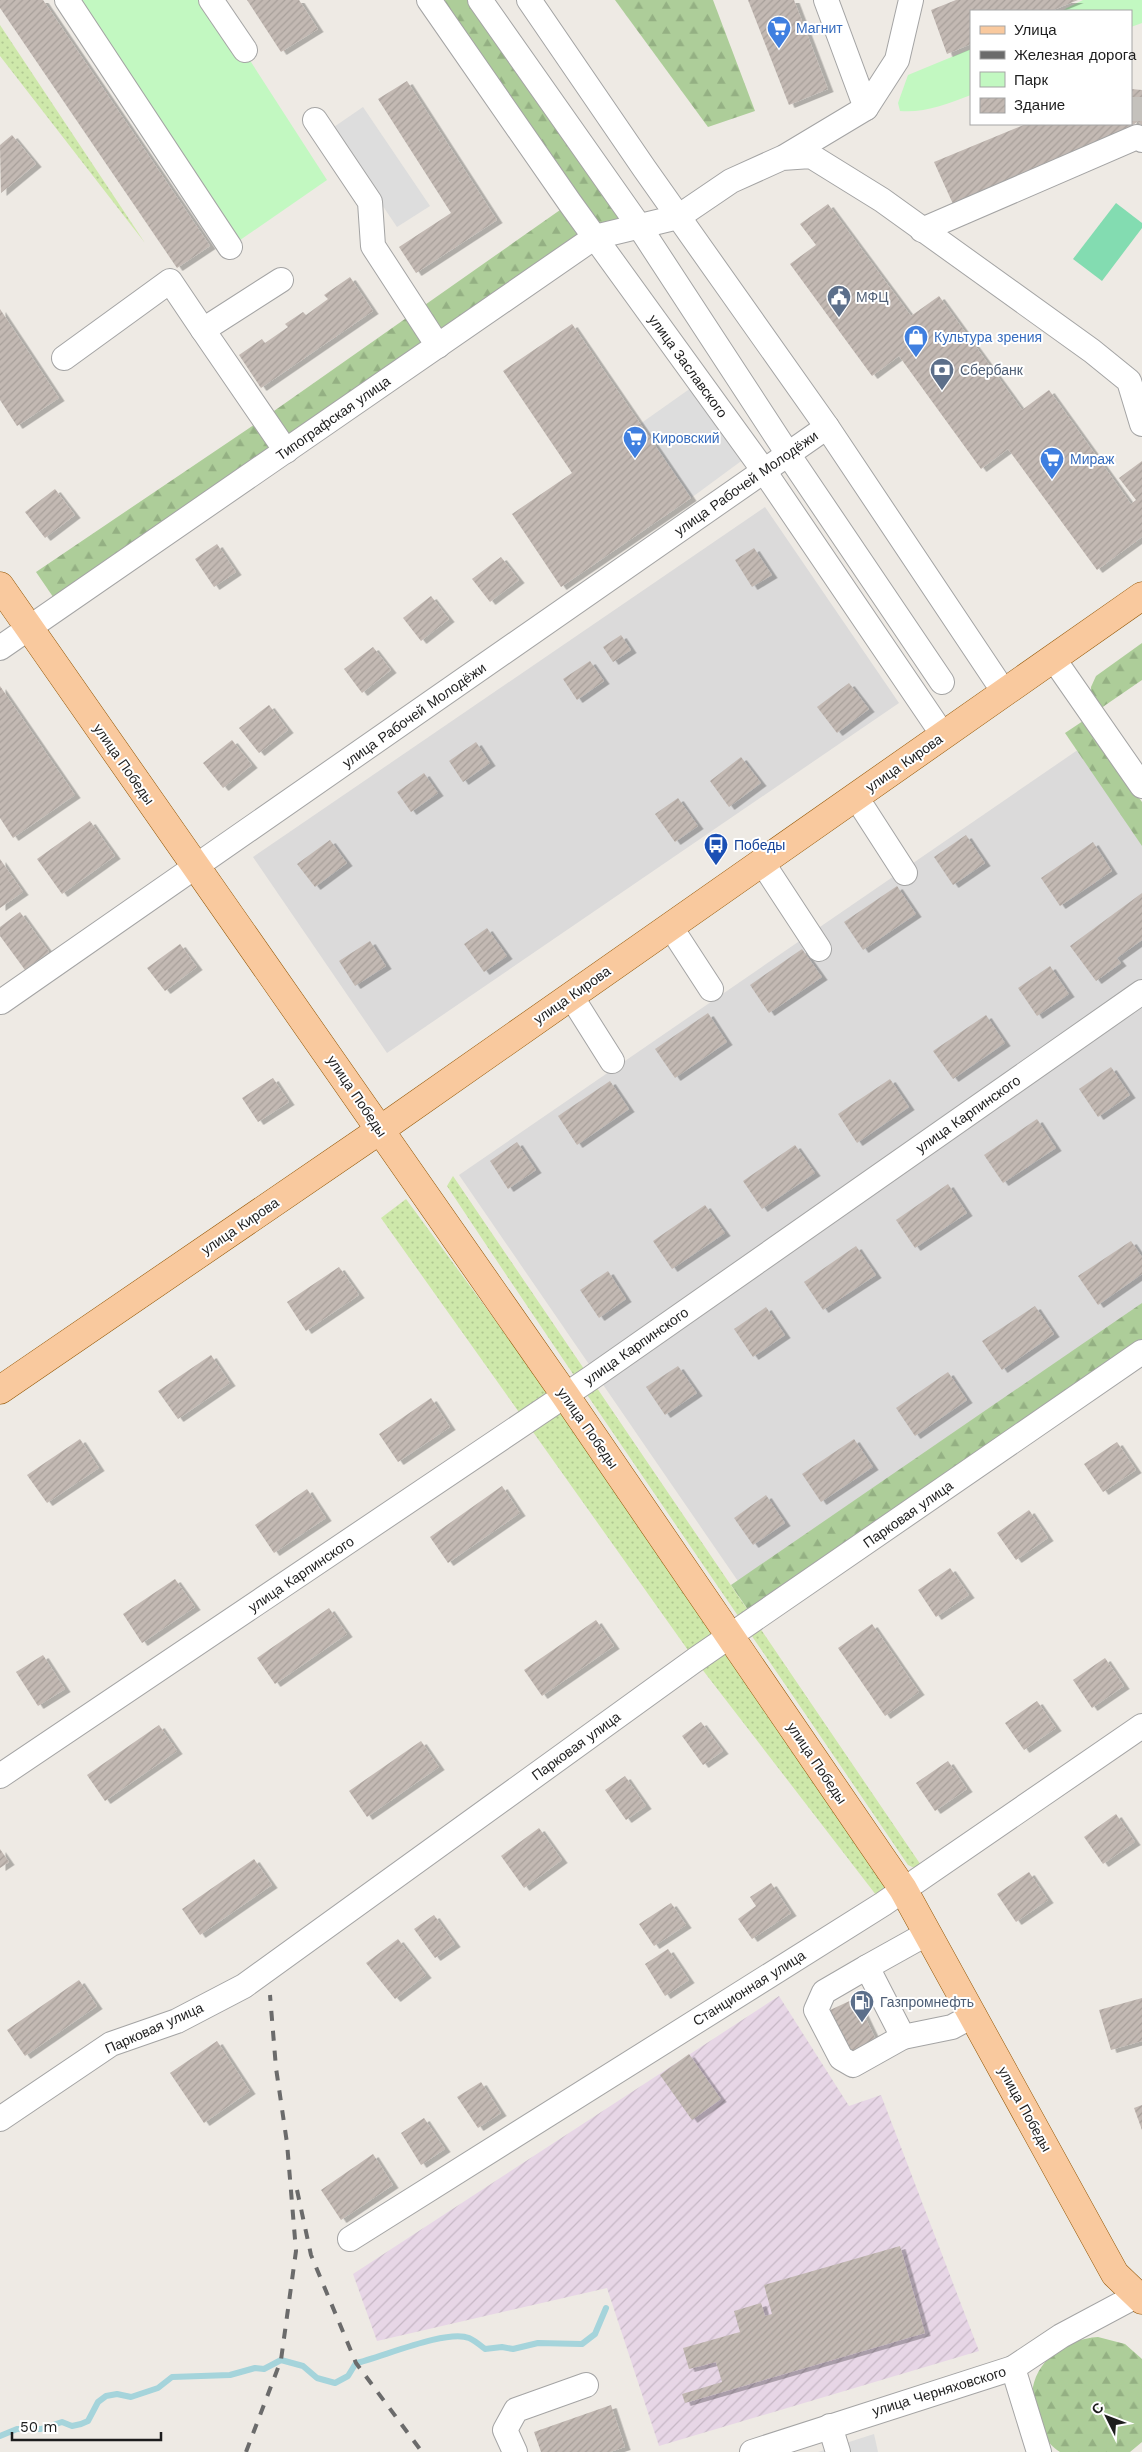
<svg xmlns="http://www.w3.org/2000/svg" width="1142" height="2452" font-family="'Work Sans',sans-serif">
<style>
.residential{fill:#dbdada}
.industrial{fill:url(#industrial-furrows)}
.grass{fill:url(#grass-dots)}
.forest{fill:url(#forest-firs)}
.park{fill:#c2f8c1}
.pitch{fill:#83dcb1}
.parking{fill:#ddd}
.lines{fill:none;stroke-linecap:round;stroke-linejoin:round}
.stream{stroke:#a5d4db;stroke-width:6}
.building{fill:url(#building-hatch);filter:url(#shadow)}
.minor-tunnel{stroke:#c4c1bc;stroke-width:24;stroke-dasharray:24 12;stroke-linecap:butt}
.minor-casing{stroke:#a4a4a4;stroke-width:26}
.major-casing{stroke:#935604;stroke-width:29}
.minor{stroke:#fff;stroke-width:24}
.major{stroke:#f9c99e;stroke-width:28}
.rail{stroke:#6b6b6b;stroke-width:4;stroke-dasharray:10 10;stroke-linecap:butt}
.labels{text-anchor:middle;dominant-baseline:central;stroke-width:4;stroke-linejoin:round;paint-order:stroke}
.shop-label{font-size:14px;fill:#366cbe;stroke:#fff;text-anchor:start}
.service-label{font-size:14px;fill:#4e5e75;stroke:#fff;text-anchor:start}
.street-label{font-size:14px;fill:#1d1d1d;stroke:#fff}
.transit-label{font-size:14px;fill:#164399;stroke:#fff;text-anchor:start}
</style>
<defs>
<pattern id="industrial-furrows" width="10" height="10" patternUnits="userSpaceOnUse" patternTransform="scale(1.25)"><rect width="10" height="10" fill="#e7d6e6"/><path d="M-1 1l2-2M0 10L10 0M9 11l2-2" fill="none" stroke="#c6b7c5"/></pattern>
<pattern id="grass-dots" width="8" height="8" patternUnits="userSpaceOnUse" patternTransform="scale(1.25)"><rect width="8" height="8" fill="#cee8aa"/><path d="M2 2h.1M6 6h.1" fill="none" stroke="#b0c792" stroke-width="1.8" stroke-linecap="round"/></pattern>
<pattern id="forest-firs" width="22" height="20" patternUnits="userSpaceOnUse" patternTransform="scale(1.25)"><rect width="22" height="20" fill="#adcd99"/><path d="M5 1l3.5 6h-7zM16 11l3.5 6h-7z" fill="#94b083"/></pattern>
<pattern id="building-hatch" width="6" height="6" patternUnits="userSpaceOnUse" patternTransform="scale(1.25)"><rect width="6" height="6" fill="#c3b9b3"/><path d="M-1 1l2-2M0 6l6-6M5 7l2-2" fill="none" stroke="#a79f9a"/></pattern>
<filter id="shadow"><feDropShadow dx="5.5" dy="3" stdDeviation="0" flood-color="#0004"/></filter>
</defs>
<rect width="100%" height="100%" fill="#eeeae4"/>
<!-- residential -->
<g class="residential">
<path d="M765 507 899 703 387 1053 253 857Z"/>
<path d="M1082 747 1142 834V1311L742 1587 459 1175Z"/>
</g>
<!-- industrial -->
<path class="industrial" d="M779 1996 849 2106 881 2095 979 2351 659 2446 607 2288 377 2341 353 2274Z"/>
<!-- grass -->
<g class="grass">
<path d="M0 25 145 243 0 56Z"/>
<path d="M453 1176 927 1874 908 1865C755 1639 598 1414 447 1186Z"/>
<path d="M406 1199 531 1369 892 1897 883 1904 695 1660 381 1218Z"/>
</g>
<!-- forest -->
<g class="forest">
<path d="M429 0H480L630 214 60 607 36 572 264 418 570 203Z"/>
<path d="M615 0H713L755 111 708 127Z"/>
<path d="M1142 643V680L1091 715V687L1096 676Z"/>
<path d="M1083 721 1142 802V846L1065 733Z"/>
<path d="M1142 1303V1352L755 1620 731 1585Z"/>
<path d="M1098 2337 1125 2344 1142 2359V2442L1130 2452H1060C1046 2443 1043 2433 1038 2417 1036 2411 1032 2402 1032 2395 1034 2360 1066 2339 1098 2337Z"/>
</g>
<!-- park -->
<g class="park">
<path d="M67 0H211L327 180 230 247Z"/>
<path d="M1083 0H1142V23L1131 27V11H1061Z"/>
<path d="M971 49V95C947 104 925 113 900 111L898 103 908 75Z"/>
</g>
<!-- pitch -->
<path class="pitch" d="M1116 203 1142 223V228L1102 281 1073 259Z"/>
<!-- parking -->
<g class="parking">
<path d="M363 107 430 206 397 227 331 129Z"/>
<path d="M698 383 748 456 691 498 640 424Z"/>
<path d="M874 2434 878 2452H818Z"/>
</g>
<g class="lines">
<!-- stream -->
<path class="stream" d="M0 2436 17 2429H41L62 2422 72 2426 81 2424 88 2421 98 2402 106 2396 117 2394 131 2397 158 2388 172 2377 230 2375 255 2368 264 2369 281 2360 303 2366 317 2378 335 2383 348 2376 356 2363C380 2358 446 2329 469 2338 474 2340 480 2345 485 2349L502 2347 513 2349 538 2343 582 2344 595 2334 606 2308"/>
</g>
<!-- building -->
<g class="building">
<path d="M0 0H43L210 246 177 268 0 8Z"/>
<path d="M247 0H299L318 29 281 52Z"/>
<path d="M748 0H794L828 89 789 105Z"/>
<path d="M956 0H1078L1051 11H971V44L947 54 931 10Z"/>
<path d="M407 81 497 220 416 273 399 247 451 213 378 99Z"/>
<path d="M1131 89 1142 90V126L1138 121 1127 130 953 204 934 162 1026 124H1131Z"/>
<path d="M12 135 36 164 1 193 0 145Z"/>
<path d="M828 204 911 316 939 296 1022 410 1049 390 1131 504 1136 500 1119 478 1142 461V537L1097 570 1008 449 981 469 899 356 872 376 790 264 816 245 800 224Z"/>
<path d="M350 277 373 311 261 388 239 355 262 339 265 343 288 327 285 324 303 312 306 315 328 299 324 295Z"/>
<path d="M0 309 59 398 17 426 0 400Z"/>
<path d="M572 324 691 498 561 587 512 514 572 473 503 371Z"/>
<path d="M55 489 75 515 45 538 25 512Z"/>
<path d="M217 544 236 572 214 587 195 559Z"/>
<path d="M754 548 772 575 752 587 735 560Z"/>
<path d="M501 557 519 580 490 602 472 579Z"/>
<path d="M431 596 449 619 421 641 403 618Z"/>
<path d="M621 635 631 650 613 662 603 647Z"/>
<path d="M373 647 391 670 362 693 344 669Z"/>
<path d="M590 661 604 681 577 700 563 679Z"/>
<path d="M849 683 869 709 837 733 817 707Z"/>
<path d="M0 686 75 795 13 838 0 818Z"/>
<path d="M269 705 288 730 259 753 239 728Z"/>
<path d="M232 740 252 765 223 788 203 763Z"/>
<path d="M476 742 490 763 463 782 449 761Z"/>
<path d="M741 757 761 783 729 807 710 781Z"/>
<path d="M424 773 438 793 411 812 397 792Z"/>
<path d="M678 798 698 826 675 842 655 814Z"/>
<path d="M90 821 115 856 62 894 37 859Z"/>
<path d="M966 835 985 863 953 885 934 857Z"/>
<path d="M330 840 347 863 315 887 297 864Z"/>
<path d="M1093 842 1112 871 1060 906 1041 878Z"/>
<path d="M0 859 23 892 0 908Z"/>
<path d="M897 886 916 914 863 950 844 922Z"/>
<path d="M1142 893V940L1117 958 1121 963 1096 981 1070 946Z"/>
<path d="M20 912 49 952 25 970 0 936V927Z"/>
<path d="M487 928 507 956 484 972 464 944Z"/>
<path d="M370 941 386 966 355 986 339 961Z"/>
<path d="M180 944 197 967 165 991 147 968Z"/>
<path d="M802 949 822 977 769 1013 750 985Z"/>
<path d="M1050 966 1069 994 1037 1016 1018 988Z"/>
<path d="M708 1013 727 1042 675 1078 655 1049Z"/>
<path d="M986 1015 1005 1043 953 1079 933 1051Z"/>
<path d="M1111 1067 1130 1095 1098 1117 1079 1089Z"/>
<path d="M273 1078 289 1102 258 1122 242 1098Z"/>
<path d="M890 1079 909 1107 857 1143 838 1114Z"/>
<path d="M610 1081 629 1109 577 1145 558 1116Z"/>
<path d="M1037 1119 1056 1148 1003 1183 984 1155Z"/>
<path d="M517 1142 536 1170 508 1189 490 1161Z"/>
<path d="M795 1145 815 1173 762 1209 743 1181Z"/>
<path d="M948 1184 967 1213 915 1248 896 1220Z"/>
<path d="M705 1205 725 1233 672 1269 653 1241Z"/>
<path d="M1131 1241 1142 1257V1274L1098 1305 1078 1276Z"/>
<path d="M856 1246 876 1275 823 1310 804 1282Z"/>
<path d="M339 1267 359 1295 306 1331 287 1302Z"/>
<path d="M608 1271 626 1299 599 1318 580 1290Z"/>
<path d="M1035 1306 1054 1334 1002 1370 982 1341Z"/>
<path d="M766 1307 785 1335 753 1357 734 1329Z"/>
<path d="M211 1355 230 1383 178 1419 158 1391Z"/>
<path d="M678 1366 697 1393 665 1415 646 1387Z"/>
<path d="M948 1372 967 1400 915 1436 896 1408Z"/>
<path d="M431 1398 450 1427 398 1462 379 1434Z"/>
<path d="M80 1439 99 1468 47 1503 27 1475Z"/>
<path d="M854 1439 873 1467 821 1502 802 1474Z"/>
<path d="M1117 1442 1136 1470 1103 1492 1084 1464Z"/>
<path d="M502 1486 520 1513 448 1563 430 1537Z"/>
<path d="M307 1489 326 1518 274 1553 255 1525Z"/>
<path d="M766 1495 785 1523 753 1545 734 1518Z"/>
<path d="M1029 1510 1048 1538 1016 1560 997 1533Z"/>
<path d="M950 1568 969 1595 936 1617 918 1590Z"/>
<path d="M175 1579 195 1607 142 1643 123 1614Z"/>
<path d="M329 1608 347 1634 275 1684 257 1658Z"/>
<path d="M596 1620 614 1646 542 1696 524 1670Z"/>
<path d="M872 1624 919 1692 885 1716 838 1648Z"/>
<path d="M43 1655 65 1689 38 1706 16 1672Z"/>
<path d="M1105 1658 1124 1686 1092 1708 1073 1680Z"/>
<path d="M1037 1701 1056 1728 1024 1750 1005 1723Z"/>
<path d="M701 1722 723 1751 703 1765 682 1736Z"/>
<path d="M159 1725 177 1751 105 1801 87 1775Z"/>
<path d="M421 1741 439 1767 367 1817 349 1791Z"/>
<path d="M948 1761 967 1789 935 1811 916 1783Z"/>
<path d="M625 1776 646 1806 626 1820 605 1790Z"/>
<path d="M1116 1814 1135 1842 1103 1864 1084 1837Z"/>
<path d="M539 1828 562 1860 524 1888 501 1856Z"/>
<path d="M0 1849 9 1862 0 1868Z"/>
<path d="M254 1859 272 1885 200 1935 182 1909Z"/>
<path d="M1029 1872 1048 1900 1016 1922 997 1894Z"/>
<path d="M771 1883 791 1913 752 1939 738 1919 756 1906 750 1897Z"/>
<path d="M671 1903 686 1925 654 1946 639 1924Z"/>
<path d="M434 1915 455 1944 435 1958 414 1929Z"/>
<path d="M398 1939 426 1975 395 1999 366 1963Z"/>
<path d="M668 1949 689 1980 665 1996 645 1964Z"/>
<path d="M79 1980 97 2006 25 2056 7 2030Z"/>
<path d="M856 1998 878 2044 850 2057 828 2011Z"/>
<path d="M1142 1998V2041L1111 2050 1099 2010Z"/>
<path d="M217 2041 250 2091 204 2123 170 2073Z"/>
<path d="M689 2054 721 2099 692 2120 660 2075Z"/>
<path d="M481 2082 501 2113 478 2128 457 2097Z"/>
<path d="M1142 2105V2130L1134 2108Z"/>
<path d="M424 2118 445 2149 421 2165 401 2133Z"/>
<path d="M373 2154 393 2185 341 2220 321 2190Z"/>
<path d="M900 2246 925 2333 685 2403 682 2394 722 2382 716 2362 689 2369 683 2348 740 2332 734 2311 761 2303 765 2316 772 2314 764 2285Z"/>
<path d="M611 2405 625 2447 610 2452H541L534 2432Z"/>
</g>
<g class="lines">
<!-- minor-tunnel -->
<path class="minor-tunnel" d="M1138 121V90"/>
<defs>
<g id="minor">
<path d="M67 0 230 247"/>
<path d="M211 0 245 50"/>
<path d="M429 0 570 203 764 471 943 735"/>
<path d="M480 0 639 226 788 454 942 682"/>
<path d="M529 0 644 168 827 427 1004 692"/>
<path d="M826 0 866 108"/>
<path d="M315 120 370 202 373 246 438 346"/>
<path d="M786 156 866 108 897 60 911 0"/>
<path d="M922 230 1137 137 1142 140"/>
<path d="M281 280 203 330 286 451"/>
<path d="M64 358 170 281 203 330"/>
<path d="M0 648 595 237 678 217 731 181 782 158 811 156 882 200 1092 351 1129 381 1142 424"/>
<path d="M1053 658 1142 786"/>
<path d="M856 797 905 873"/>
<path d="M762 862 819 949"/>
<path d="M670 926 711 989"/>
<path d="M571 996 612 1061"/>
<path d="M1 1002 827 427"/>
<path d="M0 1776 591 1378 1142 992"/>
<path d="M928 1933 867 1967 903 2037 952 2027 974 2015"/>
<path d="M867 1967 824 1992 816 2010 841 2058 853 2065 903 2037"/>
<path d="M0 2119 111 2044 177 2021 244 1986 695 1660 1142 1352"/>
<path d="M350 2239 883 1904 1142 1726"/>
<path d="M1013 2368 1039 2452"/>
<path d="M830 2426 838 2452"/>
<path d="M515 2452 505 2430 516 2410 586 2385"/>
<path d="M752 2452 1013 2368 1061 2336 1136 2296"/>
</g>
<g id="major">
<path d="M0 586 565 1395 903 1889 1115 2274 1142 2300"/>
<path d="M0 1390 380 1130 1142 596"/>
</g>
</defs>
<!-- minor casing -->
<use href="#minor" class="minor-casing"/>
<!-- major casing -->
<use href="#major" class="major-casing"/>
<!-- minor -->
<use href="#minor" class="minor"/>
<!-- major -->
<use href="#major" class="major"/>
<!-- rail -->
<g class="rail">
<path d="M297 2190 311 2255 356 2363 422 2452"/>
<path d="M246 2452 281 2360 296 2251 287 2143 276 2068 270 1995"/>
</g>
</g>
<!-- icons -->
<defs>
<symbol id="supermarket-pin" viewBox="-11 -11 22 30"><path d="M0 17L-7.5 6A9.5 9.5 0 1 1 7.5 6Z" fill="#3f7fe0" stroke="#fff"/><path d="M-6-5.5h2.5l.6 2H6L4.5 2H-2.5L-4.4-4H-6ZM-1.5 3.2a1.3 1.3 0 1 0 .1 0ZM3 3.2a1.3 1.3 0 1 0 .1 0Z" fill="#fff"/></symbol>
<symbol id="civic-pin" viewBox="-11 -11 22 30"><path d="M0 17L-7.5 6A9.5 9.5 0 1 1 7.5 6Z" fill="#5c6f8a" stroke="#fff"/><path d="M-.6-6.5H3V-4.5H.6V-3L4-1V1h2V6H-6V1h2V-1L-.6-3ZM-1.2 2.5V6h2.4V2.5Z" fill="#fff"/></symbol>
<symbol id="shop-pin" viewBox="-11 -11 22 30"><path d="M0 17L-7.5 6A9.5 9.5 0 1 1 7.5 6Z" fill="#3f7fe0" stroke="#fff"/><path d="M-5-2.5h2.3a2.7 3.5 0 0 1 5.4 0H5L5.5 6h-11ZM-1.5-2.5h3a1.5 2.3 0 0 0-3 0Z" fill="#fff"/></symbol>
<symbol id="bank-pin" viewBox="-11 -11 22 30"><path d="M0 17L-7.5 6A9.5 9.5 0 1 1 7.5 6Z" fill="#5c6f8a" stroke="#fff"/><path d="M-6-4H6V4H-6ZM0-2.3a2.3 2.3 0 1 0 0 4.6a2.3 2.3 0 1 0 0-4.6Z" fill="#fff"/></symbol>
<symbol id="bus-pin" viewBox="-11 -11 22 30"><path d="M0 17L-7.5 6A9.5 9.5 0 1 1 7.5 6Z" fill="#1a4fb4" stroke="#fff"/><path d="M-5-6H5V4H4V6H2V4H-2V6H-4V4H-5ZM-3.5-4V0h7V-4ZM-3.5 1.2v1.5H-2V1.2ZM2 1.2v1.5H3.5V1.2Z" fill="#fff"/></symbol>
<symbol id="fuel-pin" viewBox="-11 -11 22 30"><path d="M0 17L-7.5 6A9.5 9.5 0 1 1 7.5 6Z" fill="#5c6f8a" stroke="#fff"/><path d="M-5.5-6h7V0h2V4h1.3V-2.5L3-4.5l.8-.8L6-3V5H2.5V1h-1V6h-7ZM-4.2-4.7v3.2H.2V-4.7Z" fill="#fff"/></symbol>
</defs>
<g fill-rule="evenodd">
<use href="#supermarket-pin" x="765" y="14" width="28" height="38"/>
<use href="#civic-pin" x="825" y="283" width="28" height="38"/>
<use href="#shop-pin" x="902" y="323" width="28" height="38"/>
<use href="#bank-pin" x="928" y="356" width="28" height="38"/>
<use href="#supermarket-pin" x="621" y="424" width="28" height="38"/>
<use href="#supermarket-pin" x="1038" y="445" width="28" height="38"/>
<use href="#bus-pin" x="702" y="831" width="28" height="38"/>
<use href="#fuel-pin" x="848" y="1988" width="28" height="38"/>
</g>
<g class="labels">
<!-- shop labels -->
<g class="shop-label">
<text x="796" y="28">Магнит</text>
<text x="934" y="337">Культура зрения</text>
<text x="652" y="438">Кировский</text>
<text x="1070" y="459">Мираж</text>
</g>
<!-- service labels -->
<g class="service-label">
<text x="856" y="297">МФЦ</text>
<text x="960" y="370">Сбербанк</text>
<text x="880" y="2002">Газпромнефть</text>
</g>
<!-- street labels -->
<g class="street-label">
<text transform="translate(688 366) rotate(54)">улица Заславского</text>
<text transform="translate(333 418) rotate(-35)">Типографская улица</text>
<text transform="translate(746 483) rotate(-35)">улица Рабочей Молодёжи</text>
<text transform="translate(414 715) rotate(-35)">улица Рабочей Молодёжи</text>
<text transform="translate(904 763) rotate(-35)">улица Кирова</text>
<text transform="translate(124 764) rotate(55)">улица Победы</text>
<text transform="translate(572 995) rotate(-35)">улица Кирова</text>
<text transform="translate(357 1096) rotate(56)">улица Победы</text>
<text transform="translate(968 1114) rotate(-35)">улица Карпинского</text>
<text transform="translate(240 1226) rotate(-34)">улица Кирова</text>
<text transform="translate(636 1346) rotate(-35)">улица Карпинского</text>
<text transform="translate(588 1428) rotate(55)">улица Победы</text>
<text transform="translate(908 1514) rotate(-35)">Парковая улица</text>
<text transform="translate(301 1574) rotate(-34)">улица Карпинского</text>
<text transform="translate(576 1746) rotate(-36)">Парковая улица</text>
<text transform="translate(817 1763) rotate(56)">улица Победы</text>
<text transform="translate(749 1988) rotate(-32)">Станционная улица</text>
<text transform="translate(154 2028) rotate(-24)">Парковая улица</text>
<text transform="translate(1025 2109) rotate(61)">улица Победы</text>
<text transform="translate(939 2391) rotate(-17)">улица Черняховского</text>
</g>
<!-- transit labels -->
<g class="transit-label">
<text x="734" y="845">Победы</text>
</g>
</g>
<!-- legend -->
<rect x="970" y="10" width="162" height="115" fill="#ffffff" stroke="#a5a5a5"/>
<rect x="980" y="26" width="25" height="8" fill="#f9c99e" stroke="#a5a5a5"/>
<text x="1014" y="35" font-size="15" fill="#1d1d1d">Улица</text>
<rect x="980" y="51" width="25" height="8" fill="#6b6b6b" stroke="#a5a5a5"/>
<text x="1014" y="60" font-size="15" fill="#1d1d1d">Железная дорога</text>
<rect x="980" y="72" width="25" height="15" fill="#c2f8c1" stroke="#a5a5a5"/>
<text x="1014" y="85" font-size="15" fill="#1d1d1d">Парк</text>
<rect x="980" y="98" width="25" height="15" fill="url(#building-hatch)" stroke="#a5a5a5"/>
<text x="1014" y="110" font-size="15" fill="#1d1d1d">Здание</text>
<!-- north arrow -->
<g transform="translate(1107 2417) rotate(312)" stroke="#ffffff" stroke-width="4" paint-order="stroke">
<path d="M0-4L9 19L0 12L-9 19Z" fill="#1d1d1d"/>
<text y="-8" font-size="14" font-weight="bold" text-anchor="middle" fill="#1d1d1d">С</text>
</g>
<!-- scale -->
<path d="M12 2432v8h149v-8" fill="none" stroke="#1d1d1d" stroke-width="2.5"/>
<text x="20" y="2432" font-size="15" fill="#1d1d1d" stroke="#ffffff" stroke-width="4" paint-order="stroke">50 m</text>
</svg>
